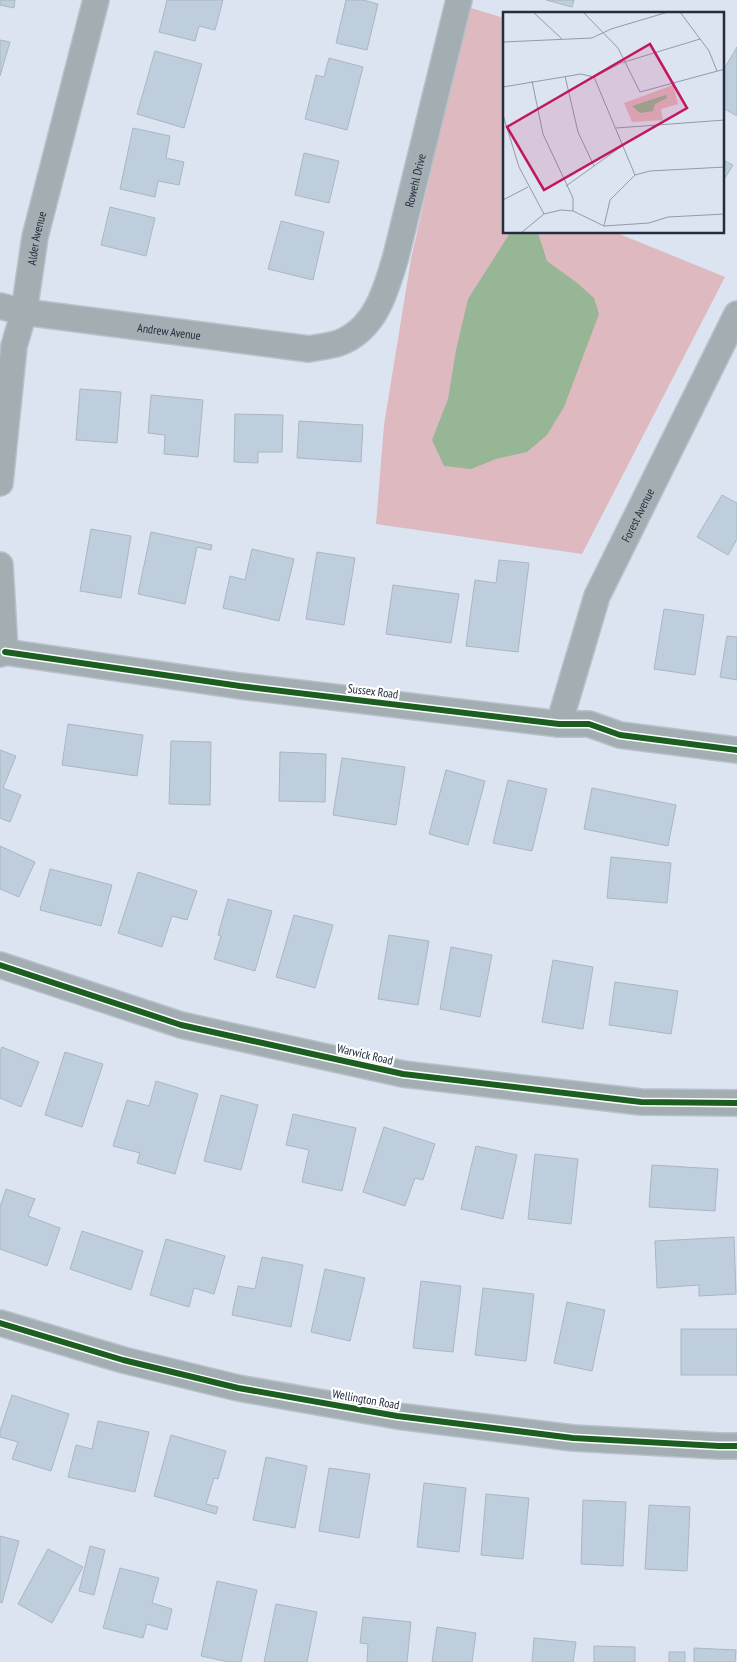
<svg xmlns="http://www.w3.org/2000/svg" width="737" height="1662" font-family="'PT Sans Narrow',sans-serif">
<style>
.forest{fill:#deb9bf}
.water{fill:#97b695}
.building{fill:#bfcedc;stroke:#aab6c3}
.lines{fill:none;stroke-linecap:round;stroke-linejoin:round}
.minor-casing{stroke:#b9c0cc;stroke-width:28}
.minor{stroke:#a2aeb2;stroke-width:25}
.cycleway-casing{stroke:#fff;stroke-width:9}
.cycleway{stroke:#1b5e20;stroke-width:6}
.labels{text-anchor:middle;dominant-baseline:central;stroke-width:4.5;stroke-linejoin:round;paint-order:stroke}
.street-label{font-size:12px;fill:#232d3d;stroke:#fff}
.inset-road{fill:none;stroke:#929baa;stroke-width:1}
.view{fill:#c2185b;fill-opacity:0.15;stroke:#c2185b;stroke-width:2.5}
.inset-edge{fill:none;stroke:#232d3d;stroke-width:2.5}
</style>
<rect width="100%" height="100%" fill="#dce4f2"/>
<!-- forest -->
<path class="forest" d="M468 7 504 18V232L617 233 725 277 582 554 376 524 384 425 411 259Z"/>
<!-- water -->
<path class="water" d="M510 233H538L547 261 576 282 594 298 599 314 564 407 547 435 527 452 496 459 471 469 444 466 432 440 448 399 456 350 468 299Z"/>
<!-- building -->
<g class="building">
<path d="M0 0H15L14 8 0 5Z"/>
<path d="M167 0H223L215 30 199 26 195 41 159 32Z"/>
<path d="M346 0H363L378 4 367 50 336 43Z"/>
<path d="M546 0H574L572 7Z"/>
<path d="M0 40 10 42 0 76Z"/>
<path d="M737 47V116L723 108V71Z"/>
<path d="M155 51 202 64 184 128 137 114Z"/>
<path d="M329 58 363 67 347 130 305 119 316 75 324 77Z"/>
<path d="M133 128 170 136 166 158 184 162 179 185 158 181 155 197 120 189Z"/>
<path d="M304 153 339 161 329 203 295 195Z"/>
<path d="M723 160 733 165 723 181Z"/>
<path d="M110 207 155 218 146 256 101 245Z"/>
<path d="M281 221 324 232 313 280 268 269Z"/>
<path d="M80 389 121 392 117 443 76 440Z"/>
<path d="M151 395 203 400 198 457 164 454 165 435 148 433Z"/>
<path d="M235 414 283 415 282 452H258V463L234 462Z"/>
<path d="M299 421 363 425 361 462 297 458Z"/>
<path d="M722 495 737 503V539L728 555 697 537Z"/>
<path d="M91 529 131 536 121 598 80 591Z"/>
<path d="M151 532 212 545 211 550 197 547 185 604 138 594Z"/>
<path d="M252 549 294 559 279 621 223 608 230 576 245 580Z"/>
<path d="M317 552 355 558 344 625 306 619Z"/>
<path d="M499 560 529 563 518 652 466 646 475 580 496 583Z"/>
<path d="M393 585 459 594 451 643 386 634Z"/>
<path d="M664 609 704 615 695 675 654 669Z"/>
<path d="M727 636 737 637V680L720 677Z"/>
<path d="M68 724 143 735 137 776 62 765Z"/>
<path d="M171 741 211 742 210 805 169 804Z"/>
<path d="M0 750 16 756 3 788 21 795 10 822 0 818Z"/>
<path d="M280 752 326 754 325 802 279 801Z"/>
<path d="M342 758 405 767 396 825 333 815Z"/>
<path d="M446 770 485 781 468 845 429 834Z"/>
<path d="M508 780 547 789 532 851 493 843Z"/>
<path d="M592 788 676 805 668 846 584 829Z"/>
<path d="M0 846 35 862 19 897 0 889Z"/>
<path d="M611 857 671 863 667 903 607 898Z"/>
<path d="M50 869 112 885 101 926 40 910Z"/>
<path d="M138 872 197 891 187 920 172 916 162 947 118 933Z"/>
<path d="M228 899 272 911 255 971 214 959 221 936 218 935Z"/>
<path d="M294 915 333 925 315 988 276 977Z"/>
<path d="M389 935 429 941 418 1005 378 999Z"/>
<path d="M451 947 492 955 480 1017 440 1009Z"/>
<path d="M553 960 593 967 583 1029 542 1022Z"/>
<path d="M615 982 678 991 671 1034 609 1025Z"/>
<path d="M2 1047 39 1062 21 1107 0 1098V1051Z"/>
<path d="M65 1052 103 1064 82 1127 45 1115Z"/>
<path d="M156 1081 198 1094 175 1174 137 1163 140 1153 113 1146 127 1100 149 1106Z"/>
<path d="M221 1095 258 1105 241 1170 204 1161Z"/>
<path d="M293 1114 356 1128 342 1191 302 1182 309 1150 286 1145Z"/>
<path d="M384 1127 435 1144 423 1180 415 1178 405 1206 363 1192Z"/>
<path d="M476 1146 517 1155 503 1219 461 1209Z"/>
<path d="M535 1154 578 1159 571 1224 528 1219Z"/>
<path d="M652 1165 718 1169 715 1211 649 1207Z"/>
<path d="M6 1189 35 1199 28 1216 60 1228 47 1266 0 1249V1207Z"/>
<path d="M82 1231 143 1251 131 1290 70 1269Z"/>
<path d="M734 1237 736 1294 699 1296V1285L657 1288 655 1241Z"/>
<path d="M166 1239 225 1256 214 1294 194 1288 189 1307 150 1295Z"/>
<path d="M262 1257 303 1265 291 1327 232 1315 238 1286 255 1289Z"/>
<path d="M325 1269 365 1278 350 1341 311 1332Z"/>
<path d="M421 1281 461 1286 453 1352 413 1348Z"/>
<path d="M483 1288 534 1294 526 1361 475 1355Z"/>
<path d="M567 1302 605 1310 592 1371 554 1363Z"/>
<rect x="681" y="1329" width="56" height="46"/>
<path d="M12 1395 69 1414 51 1471 12 1459 18 1442 0 1437V1431Z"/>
<path d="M98 1421 149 1432 135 1492 68 1477 76 1445 92 1449Z"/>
<path d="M171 1435 226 1451 218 1479 214 1478 206 1504 218 1507 216 1514 154 1496Z"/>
<path d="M266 1457 307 1466 295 1528 253 1520Z"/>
<path d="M329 1468 370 1474 359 1538 319 1531Z"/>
<path d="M424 1483 466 1488 459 1552 417 1547Z"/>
<path d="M486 1494 529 1498 523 1559 481 1555Z"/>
<path d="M583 1500 626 1502 623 1566 581 1564Z"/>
<path d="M649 1505 690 1507 687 1571 645 1569Z"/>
<path d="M0 1536 19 1541 2 1603 0 1602Z"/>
<path d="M90 1546 105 1550 94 1595 79 1591Z"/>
<path d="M48 1549 83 1567 52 1623 18 1604Z"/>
<path d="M120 1568 159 1578 152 1603 172 1609 167 1630 147 1624 143 1638 103 1628Z"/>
<path d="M217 1581 257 1590 241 1662H229L201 1656Z"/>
<path d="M276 1604 317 1612 307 1662H264Z"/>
<path d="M363 1617 411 1622 407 1662H367L368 1644 360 1643Z"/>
<path d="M437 1627 476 1633 472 1662H432Z"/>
<path d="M534 1638 576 1642 573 1662H532Z"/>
<path d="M594 1646 635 1647V1662H594Z"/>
<path d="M694 1648 736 1650 735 1662H694Z"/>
<rect x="669" y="1652" width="16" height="10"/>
</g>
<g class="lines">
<defs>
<g id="minor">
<path id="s1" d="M0 306 24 312 309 349C319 347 330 346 339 343 376 329 386 290 396 256L459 0"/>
<path id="s2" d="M0 483 14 346 24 312 35 237 96 0"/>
<path d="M0 565 5 652 0 654"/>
<path d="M5 652 240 686 559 724H589L620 735 737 750"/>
<path id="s3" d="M559 724 597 596 737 314"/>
<path d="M0 965 181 1025 403 1074 641 1102 737 1103"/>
<path d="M0 1323 123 1360 238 1388 397 1416 573 1438 719 1446H737"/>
</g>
</defs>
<!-- minor casing -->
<use href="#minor" class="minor-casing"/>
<!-- minor -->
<use href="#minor" class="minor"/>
<defs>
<g id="cycleway">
<path d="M5 652 240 686 559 724H589L620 735 737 750"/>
<path d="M0 965 181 1025 403 1074 641 1102 737 1103"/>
<path d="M0 1323 123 1360 238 1388 397 1416 573 1438 719 1446H737"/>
</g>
</defs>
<!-- cycleway casing -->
<use href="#cycleway" class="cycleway-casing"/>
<!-- cycleway -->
<use href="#cycleway" class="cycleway"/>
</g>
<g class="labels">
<!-- street labels -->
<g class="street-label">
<text stroke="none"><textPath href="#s1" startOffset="529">Rowehl Drive</textPath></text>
<text stroke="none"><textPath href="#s2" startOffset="248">Alder Avenue</textPath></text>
<text stroke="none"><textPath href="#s1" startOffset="171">Andrew Avenue</textPath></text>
<text stroke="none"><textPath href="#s3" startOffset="224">Forest Avenue</textPath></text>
<text transform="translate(373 691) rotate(7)">Sussex Road</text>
<text transform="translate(365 1054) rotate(13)">Warwick Road</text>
<text transform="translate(366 1399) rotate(10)">Wellington Road</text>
</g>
</g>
<!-- overview -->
<g transform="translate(503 12)">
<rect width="221" height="221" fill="#dce4f2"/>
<path d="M170 73 175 92 158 97 160 108 129 110 121 91Z" fill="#deb9bf"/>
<path d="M163 83 164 86 152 92 150 99 137 101 129 94Z" fill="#97b695"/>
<path class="inset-road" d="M30 0 59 27M80 0 115 36 137 80 222 57M177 0 206 39 214 59M0 30 89 26 108 17 165 0M62 64 75 120 91 154M91 65 132 163M29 69 40 122 70 186V199M0 75 78 62 91 65 118 51 197 27M0 103 16 155 41 202M113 116 222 108M63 174 119 134M0 188 25 175M101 214 107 188 132 163 147 159 222 155M18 221 41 202 58 198 70 199 101 214 146 211 165 205 222 202"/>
<path class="view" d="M147 32 184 96 41 178 4 115Z"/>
<rect width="221" height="221" class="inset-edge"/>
</g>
</svg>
